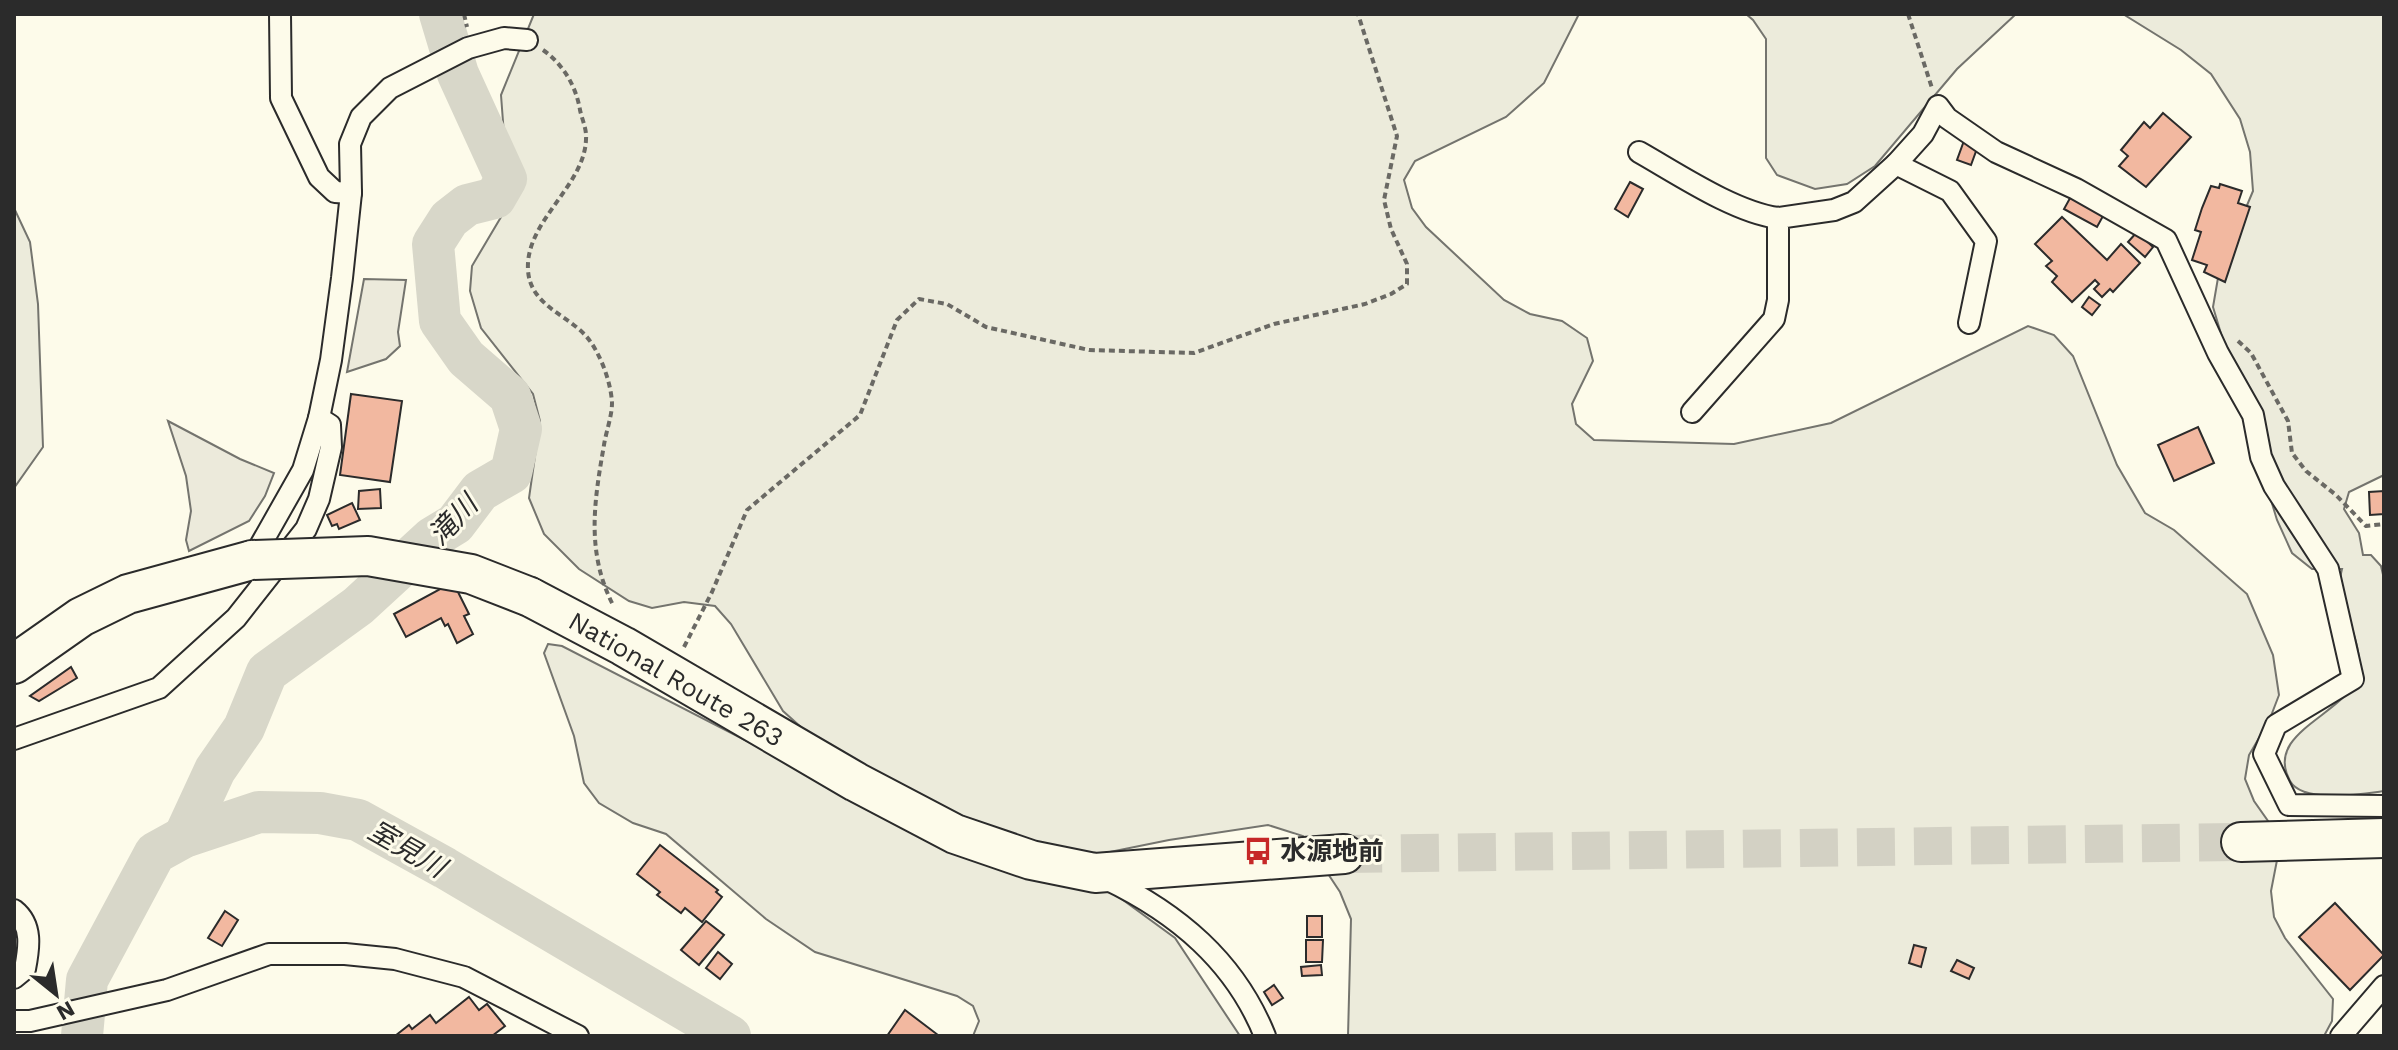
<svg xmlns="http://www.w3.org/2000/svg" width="2398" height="1050" font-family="'Work Sans','Noto Sans JP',sans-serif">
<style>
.green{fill:#ecebdb;stroke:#74746e;stroke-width:2}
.parking{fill:#eceadb;stroke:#74746e;stroke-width:2}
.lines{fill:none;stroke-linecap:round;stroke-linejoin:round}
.river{stroke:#d8d7c9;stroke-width:42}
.building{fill:#f2b8a0;stroke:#2b2b2b;stroke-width:2}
.highway-tunnel{stroke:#d3d1c4;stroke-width:38;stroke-dasharray:38 19;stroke-linecap:butt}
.street-casing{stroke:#2b2b2b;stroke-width:24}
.highway-casing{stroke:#2b2b2b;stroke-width:42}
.path{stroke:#6a6964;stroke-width:4;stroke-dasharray:6 4;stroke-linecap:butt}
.street{stroke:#fdfbea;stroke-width:20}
.highway{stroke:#fdfbea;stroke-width:38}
.highway-bridge-casing{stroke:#2b2b2b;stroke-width:42;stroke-linecap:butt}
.highway-bridge{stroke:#fdfbea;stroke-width:38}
.labels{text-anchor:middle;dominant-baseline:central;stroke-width:6;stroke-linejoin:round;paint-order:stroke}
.street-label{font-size:26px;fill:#2b2b2b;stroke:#fdfbea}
.poi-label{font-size:26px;font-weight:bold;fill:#2b2b2b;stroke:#fdfbea;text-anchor:start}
.water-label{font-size:28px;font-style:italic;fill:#2b2b2b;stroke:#fdfbea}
</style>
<rect width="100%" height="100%" fill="#fdfbea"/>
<!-- green -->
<g class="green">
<path d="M534 14H1579L1544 83 1506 117 1415 161 1404 180 1412 208 1426 227 1504 300 1530 314 1562 321 1587 338 1593 361 1572 404 1576 424 1594 440 1734 444 1831 423 2028 326 2054 335 2073 356 2117 465 2145 513 2174 530 2247 594 2273 655 2279 695 2269 721 2249 755 2245 779 2254 801 2268 821 2278 855 2271 891 2274 917 2285 938 2333 999 2332 1021 2324 1036H1348L1351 919 1340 892 1303 836 1268 825 1169 840 1100 854 1042 848 979 829 821 745 783 711 731 624 715 606 684 602 652 608 629 601 579 569 544 534 529 498 540 421 533 394 481 328 470 291 472 266 501 217 513 186 504 135 501 95Z"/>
<path d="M1746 14H2016L1957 69 1875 166 1847 184 1815 189 1777 175 1766 158V39L1753 20Z"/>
<path d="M2123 14H2384V475L2349 492 2344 509 2359 533 2363 555H2371L2381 566 2384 579V791C2362 794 2303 804 2290 781 2262 730 2352 714 2359 671 2363 638 2333 598 2342 569H2312L2292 553 2277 520 2213 307 2219 272 2253 191 2250 152 2240 119 2211 74 2181 50Z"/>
<path d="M14 208 30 242 38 304 43 447 14 488Z"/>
<path d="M548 644 562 646 801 769 1073 879 1112 892 1175 938 1240 1036H973L979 1021 973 1006 957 996 815 952 766 919 666 834 633 823 599 803 584 783 574 736 544 653Z"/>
</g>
<!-- parking -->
<g class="parking">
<path d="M364 279 406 280 398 332 400 346 386 359 347 372Z"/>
<path d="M168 421 240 459 274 473 265 496 249 521 189 551 186 540 191 511 186 476Z"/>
</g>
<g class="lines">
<!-- river -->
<g class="river">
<path d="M184 837 215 770 244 728 267 672 358 606 432 538 455 524 480 491 511 473 521 429 510 396 466 358 440 321 433 244 449 219 467 205 495 198 506 179 458 74 440 14"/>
<path d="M82 1036 87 980 155 853 184 837 259 812 320 813 358 820 445 868 730 1036"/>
</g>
</g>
<!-- building -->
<g class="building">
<path d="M2163 113 2191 137 2146 187 2119 166 2128 156 2121 150 2144 122 2150 128Z"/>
<path d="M1965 138 1979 143 1971 165 1957 160Z"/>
<path d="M1630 182 1643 189 1628 217 1615 209Z"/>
<path d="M2220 184 2242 191 2238 203 2250 207 2225 282 2204 272 2207 265 2192 260 2201 232 2195 230 2202 208 2211 186 2219 188Z"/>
<path d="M2075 189 2108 207 2097 227 2064 209Z"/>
<path d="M2062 217 2107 260 2121 244 2140 263 2113 292 2110 289 2102 297 2094 289 2099 284 2095 280 2072 302 2052 282 2057 276 2046 266 2052 261 2035 244Z"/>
<path d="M2137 232 2153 247 2145 257 2128 242Z"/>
<path d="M2089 297 2100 305 2092 315 2082 307Z"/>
<path d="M351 394 402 401 390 482 340 475Z"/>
<path d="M2198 427 2214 463 2174 481 2158 445Z"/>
<path d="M380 489 381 508 358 509 359 491Z"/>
<path d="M2384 491V514L2370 515 2369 492Z"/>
<path d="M352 503 360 520 339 529 337 524 332 526 327 515Z"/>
<path d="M453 582 469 614 464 616 473 634 457 643 448 624 445 626 441 618 406 637 394 614Z"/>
<path d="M71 667 77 678 39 701 30 696Z"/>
<path d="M660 845 718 890 716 892 722 897 702 922 685 908 681 913 657 895 660 892 637 874Z"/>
<path d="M2335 903 2384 955 2350 990 2299 937Z"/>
<path d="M225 911 238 920 222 946 208 938Z"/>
<rect x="1307" y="916" width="15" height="21"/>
<path d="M706 921 724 935 699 965 681 950Z"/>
<path d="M1306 940H1323L1322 962H1306Z"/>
<path d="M1914 945 1926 948 1921 967 1909 963Z"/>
<path d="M718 952 732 964 720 979 706 968Z"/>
<path d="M1957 960 1974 968 1969 979 1951 971Z"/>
<path d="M1321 965 1322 975 1302 976 1301 967Z"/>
<path d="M1274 985 1283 998 1272 1005 1264 992Z"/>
<path d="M469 997 479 1010 487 1004 505 1026 492 1036H395L409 1025 412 1029 430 1015 436 1023Z"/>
<path d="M905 1010 938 1035 937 1036H887Z"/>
</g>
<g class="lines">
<!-- highway-tunnel -->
<path class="highway-tunnel" d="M1344 854 2241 842"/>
<defs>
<g id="street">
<path d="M280 14 281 98 319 177 335 192 351 193"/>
<path d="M1639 152C1678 174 1734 212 1778 218"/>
<path d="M1896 164 1923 134 1938 106 1947 118 1996 152 2076 189 2166 240 2218 353 2253 415 2261 457 2274 486 2328 569 2353 679 2276 725 2264 754 2289 805 2384 806"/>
<path d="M1692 412 1774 319 1778 300V218L1834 210 1854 202 1896 164 1950 191 1986 241 1969 323"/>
<path d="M252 560 303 470 319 418 331 360 342 278 351 193 350 144 361 117 390 88 468 48 504 38 527 40"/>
<path d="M14 739 159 688 236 618 306 529 319 499 331 447 330 425 319 418"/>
<path d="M1106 879C1177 913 1235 961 1265 1036"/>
<path d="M14 910C33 925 29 948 25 969L14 978"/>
<path d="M14 1021H30L167 990 269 954H345L395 959 464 977 578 1036"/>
<path d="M2341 1036 2384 986"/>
</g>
<g id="highway">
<path d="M530 597 623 646 856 782 955 834 1031 860 1095 873 1344 854"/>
<path d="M14 664 81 617 128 594 252 560"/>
<path d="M2241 842 2384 838"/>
</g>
</defs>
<!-- street casing -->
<use href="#street" class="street-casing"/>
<!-- highway casing -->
<use href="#highway" class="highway-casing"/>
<!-- path -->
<g class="path">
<path d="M464 14 467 27"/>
<path d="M1908 14 1932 88"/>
<path d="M543 50C563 64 576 86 580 110 582 119 587 130 586 139 585 186 525 221 528 270 530 305 566 314 586 336 600 352 611 382 612 403 612 416 606 432 604 445 594 502 586 552 613 605"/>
<path d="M2238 341 2251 353 2288 421 2292 453 2306 471 2336 495 2366 526 2384 524"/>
<path d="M684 647 712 592 747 510 860 415 897 320 919 299 947 304 986 327 1089 350 1194 353 1274 324 1365 304 1391 294 1407 284V264L1391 229 1384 200 1397 136 1358 14"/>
</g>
<!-- street -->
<use href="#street" class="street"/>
<!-- highway -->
<use href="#highway" class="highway"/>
<defs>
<path id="highway-bridge" d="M252 560 368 556 471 574 530 597"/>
</defs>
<!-- highway-bridge casing -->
<use href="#highway-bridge" class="highway-bridge-casing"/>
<!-- highway-bridge -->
<use href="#highway-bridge" class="highway-bridge"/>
</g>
<!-- icons -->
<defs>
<symbol id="bus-bare" viewBox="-9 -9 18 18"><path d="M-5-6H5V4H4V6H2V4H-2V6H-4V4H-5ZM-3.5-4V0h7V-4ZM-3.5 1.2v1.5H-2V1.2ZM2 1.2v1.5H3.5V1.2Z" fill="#c62828" stroke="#fdfbea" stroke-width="2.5" paint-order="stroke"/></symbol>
</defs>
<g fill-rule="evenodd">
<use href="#bus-bare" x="1238" y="831" width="40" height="40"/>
</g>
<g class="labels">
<!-- street labels -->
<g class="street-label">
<text transform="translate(676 679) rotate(30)">National Route 263</text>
</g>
<!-- poi labels -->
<g class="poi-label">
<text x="1280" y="851">水源地前</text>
</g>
<!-- water labels -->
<g class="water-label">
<text transform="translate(453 520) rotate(-46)">滝川</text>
<text transform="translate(407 849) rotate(30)">室見川</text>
</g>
</g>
<!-- border -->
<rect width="2398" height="1050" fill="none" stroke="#2b2b2b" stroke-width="32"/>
<!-- north arrow -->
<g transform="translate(56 994) rotate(150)" stroke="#fdfbea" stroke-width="6" paint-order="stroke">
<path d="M0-6L14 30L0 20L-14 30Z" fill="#2b2b2b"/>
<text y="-12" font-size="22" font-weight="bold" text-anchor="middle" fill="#2b2b2b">N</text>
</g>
</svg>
